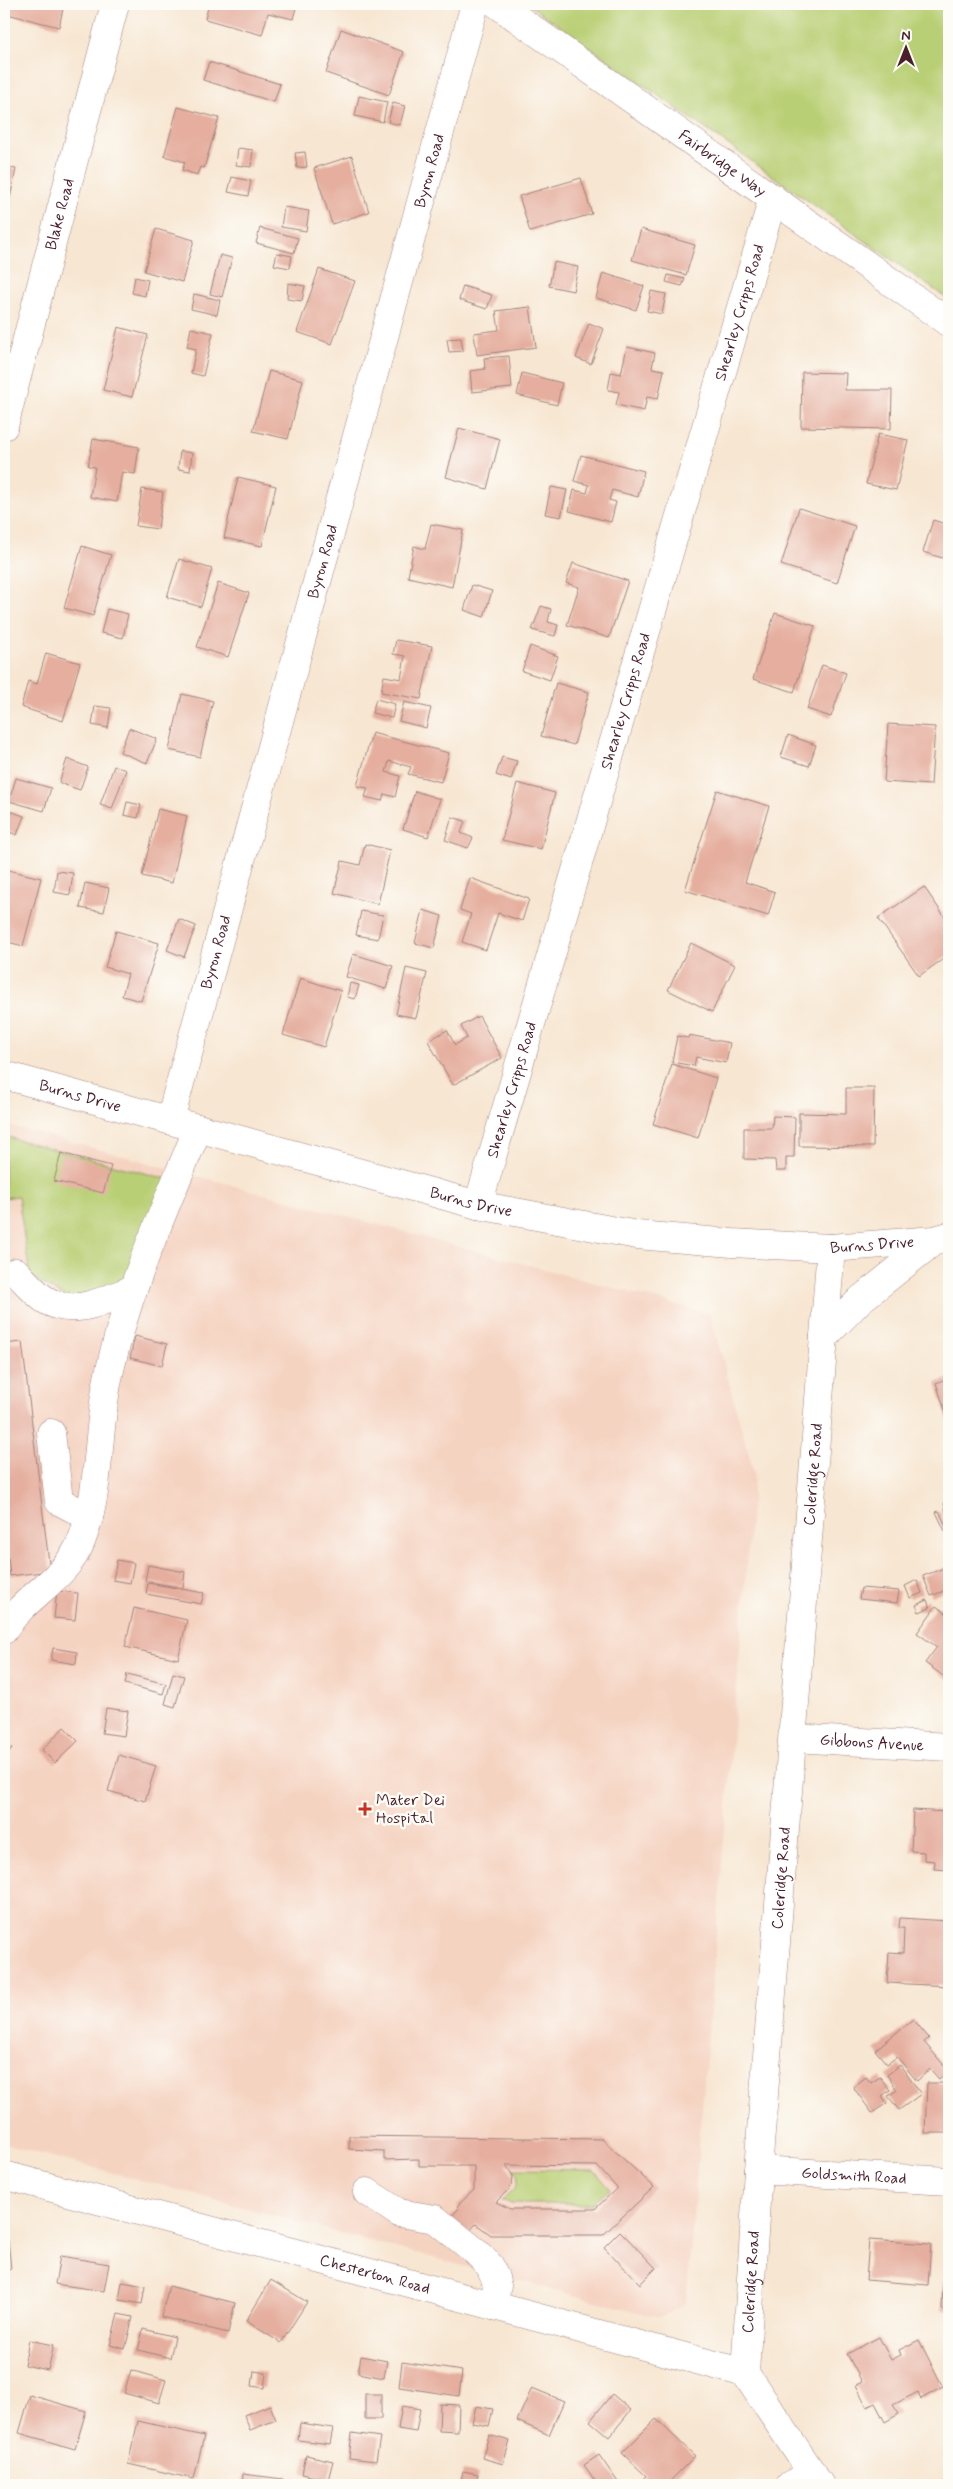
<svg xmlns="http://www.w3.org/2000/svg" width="953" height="2489" font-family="Mynerve,sans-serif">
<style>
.built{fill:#f5d3c1}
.green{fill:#b9cf74;stroke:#827750}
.building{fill:#e5ae9e;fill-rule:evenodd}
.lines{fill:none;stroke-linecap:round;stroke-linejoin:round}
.minor-casing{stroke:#a0827e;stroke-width:29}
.major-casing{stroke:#a0827e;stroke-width:29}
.minor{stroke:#fff;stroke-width:28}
.major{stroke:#fff;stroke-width:28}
.poi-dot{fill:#c8321e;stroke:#fdfcf7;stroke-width:2}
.labels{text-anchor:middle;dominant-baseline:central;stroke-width:5;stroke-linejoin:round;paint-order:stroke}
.street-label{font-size:16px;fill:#4a1f2b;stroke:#fdfcf7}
.poi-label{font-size:16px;fill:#4a1f2b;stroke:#fdfcf7;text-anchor:start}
</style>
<rect width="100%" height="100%" fill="#fdfcf7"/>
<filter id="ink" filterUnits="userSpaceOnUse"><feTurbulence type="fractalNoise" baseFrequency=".02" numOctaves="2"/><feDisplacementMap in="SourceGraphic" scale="10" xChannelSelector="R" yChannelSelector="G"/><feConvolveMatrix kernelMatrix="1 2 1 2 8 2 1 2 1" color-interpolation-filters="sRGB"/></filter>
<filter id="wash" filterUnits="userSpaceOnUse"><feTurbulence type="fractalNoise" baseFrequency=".0096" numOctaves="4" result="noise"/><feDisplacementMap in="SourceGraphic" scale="20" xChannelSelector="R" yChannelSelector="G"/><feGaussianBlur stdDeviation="1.12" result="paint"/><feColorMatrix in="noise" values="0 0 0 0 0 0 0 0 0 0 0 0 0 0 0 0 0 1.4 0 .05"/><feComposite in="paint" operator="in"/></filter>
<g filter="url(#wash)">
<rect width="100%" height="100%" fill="#f7e6d1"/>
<!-- built -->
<path class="built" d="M4 1124 710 1314 754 1474 686 2303 660 2318 4 2144Z"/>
<!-- green -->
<g class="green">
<path d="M528 4H949V300Z"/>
<path d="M4 1136 167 1179 126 1281 68 1299 30 1276 18 1196 4 1198Z"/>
<path d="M513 2169 594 2170 610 2189 592 2204H511L503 2200 517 2186 518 2176Z"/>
</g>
<g id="blocks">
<!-- building -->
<g class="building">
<path d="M9 4H64L59 27 7 14Z"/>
<path d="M209 4H297L293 19 268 13 262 35 205 19Z"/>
<path d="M341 29 404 52 389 95 326 73Z"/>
<path d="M209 62 280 84 274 102 203 80Z"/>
<path d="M359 96 387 102 383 122 355 116Z"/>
<path d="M393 103 405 106 400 125 388 122Z"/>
<path d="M178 107 219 118 204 168 200 167 197 175 182 170 185 162 164 156Z"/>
<path d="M238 148 253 150 251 167 236 165Z"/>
<path d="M305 152 307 167 297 168 295 153Z"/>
<path d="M352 156 369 212 332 224 314 168Z"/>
<path d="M4 167 16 169 5 223H4Z"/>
<path d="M232 177 251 181 248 196 228 192Z"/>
<path d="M581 178 592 214 530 232 519 196Z"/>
<path d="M284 207 309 211 306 231 281 227Z"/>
<path d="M260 228 298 238 294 253 256 243Z"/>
<path d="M156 229 194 240 182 282 144 271Z"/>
<path d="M641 229 695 245 686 275 632 260Z"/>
<path d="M277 253 292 256 290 268 274 265Z"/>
<path d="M220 255 232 258 222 297 210 294Z"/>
<path d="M554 262 578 267 573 291 549 286Z"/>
<path d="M319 269 355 281 332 344 297 332Z"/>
<path d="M603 273 644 286 636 310 596 298Z"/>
<path d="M668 275 685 279 682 286 666 282Z"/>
<path d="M135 277 148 280 145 296 132 293Z"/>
<path d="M288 283 305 286 302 301 287 299Z"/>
<path d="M463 286 492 295 487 309 459 300Z"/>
<path d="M651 291 666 294 662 314 647 311Z"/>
<path d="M194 294 220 300 217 315 191 309Z"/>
<path d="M530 307 536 347 477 355 474 333 499 330 496 311Z"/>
<path d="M589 323 604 329 591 364 576 358Z"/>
<path d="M118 327 148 335 132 397 103 390Z"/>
<path d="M191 328 213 333 203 376 191 373 196 349 187 347Z"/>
<path d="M461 338 463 351 449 352 447 339Z"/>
<path d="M627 347 655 353 652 368 664 370 658 399 647 397 644 411 616 405 619 392 608 390 611 372 621 374Z"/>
<path d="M509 356 512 388 472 392 470 371 485 369 484 358Z"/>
<path d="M269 371 303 380 288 439 253 431Z"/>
<path d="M802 372 846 373 845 390H892L891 429 801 427Z"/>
<path d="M522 373 562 383 557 405 517 395Z"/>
<path d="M459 428 500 439 487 489 446 477Z"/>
<path d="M878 434 908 440 896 490 866 484Z"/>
<path d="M93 439 139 447 135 474 122 472 117 502 90 497 95 467 88 466Z"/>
<path d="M180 451 192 453 190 471 178 469Z"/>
<path d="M581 455 644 471 638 497 612 490 609 500 616 502 611 522 569 511 574 490 587 493 589 485 574 481Z"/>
<path d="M238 477 276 486 262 546 224 538Z"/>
<path d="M551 487 567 490 561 517 545 514Z"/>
<path d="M142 489 163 492 158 529 136 526Z"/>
<path d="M799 508 855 526 837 583 781 565Z"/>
<path d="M933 520 949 525V560L923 552Z"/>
<path d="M431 524 463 530 452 587 408 577 414 546 425 549Z"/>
<path d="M82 546 111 555 93 616 64 608Z"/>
<path d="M179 559 212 569 201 607 167 597Z"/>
<path d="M573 563 628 581 609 638 567 625 579 587 566 583Z"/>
<path d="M218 583 249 593 228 657 197 647Z"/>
<path d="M472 585 492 591 484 617 464 610Z"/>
<path d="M541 606 551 609 548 622 558 625 555 636 532 630Z"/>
<path d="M107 609 128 614 123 638 101 633Z"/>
<path d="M775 613 815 626 794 692 753 679Z"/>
<path d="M396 640 432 646 421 699 381 692 384 676 401 679 405 656 393 654Z"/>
<path d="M530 646 558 656 550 680 522 671Z"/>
<path d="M46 653 80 663 63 721 21 707 28 681 37 684Z"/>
<path d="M822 665 846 673 831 717 807 709Z"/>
<path d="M556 683 589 692 574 745 541 736Z"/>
<path d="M182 694 213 701 200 757 169 750Z"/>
<path d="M376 699 395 704 392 718 372 713Z"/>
<path d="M404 702 431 708 426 728 399 721Z"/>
<path d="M95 706 111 708 108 728 92 725Z"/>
<path d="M888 724 935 727 931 785 884 782Z"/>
<path d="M129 728 157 739 147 763 120 752Z"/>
<path d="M372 733 449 753 441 782 408 774 411 767 389 761 386 772 400 776 395 797 384 794 382 801 365 797 368 788 357 786Z"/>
<path d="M788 735 816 745 809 766 781 757Z"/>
<path d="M502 757 517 761 511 780 496 775Z"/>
<path d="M67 759 88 767 80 790 59 783Z"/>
<path d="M114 766 126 770 112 809 100 805Z"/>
<path d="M16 778 51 788 44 811 9 801Z"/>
<path d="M517 783 555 793 541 849 502 840Z"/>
<path d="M717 790 769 806 745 882 775 892 768 916 685 890Z"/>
<path d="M415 791 440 799 428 837 403 829Z"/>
<path d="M127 802 141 805 138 818 124 815Z"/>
<path d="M4 809 24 816 17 835 4 830Z"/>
<path d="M158 809 187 816 172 883 142 876Z"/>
<path d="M452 817 465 821 461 833 473 838 468 848 445 840Z"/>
<path d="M365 844 390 850 378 904 334 893 342 861 360 865Z"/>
<path d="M4 869 41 878 23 946 4 941Z"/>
<path d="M57 871 73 873 70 895 54 892Z"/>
<path d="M470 878 529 899 522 921 498 913 486 950 462 942 471 914 460 910Z"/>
<path d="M85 883 109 888 104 912 80 908Z"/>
<path d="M924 887 949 923V955L919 976 878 918Z"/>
<path d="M423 910 442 916 434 948 415 943Z"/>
<path d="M361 911 383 915 378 939 356 935Z"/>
<path d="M179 919 196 926 184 957 167 950Z"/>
<path d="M116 931 159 943 141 1001 122 996 128 974 105 967Z"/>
<path d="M691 943 735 965 712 1012 668 990Z"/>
<path d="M353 954 393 966 386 989 346 977Z"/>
<path d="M406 968 427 973 416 1018 396 1014Z"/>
<path d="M300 978 341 991 324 1047 283 1035Z"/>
<path d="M350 983 359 985 355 999 347 997Z"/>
<path d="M479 1016 502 1058 453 1085 428 1041 447 1030 455 1045 467 1038 461 1026Z"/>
<path d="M689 1035 730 1043 726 1063 696 1057 694 1066 672 1062 677 1036 688 1038Z"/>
<path d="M672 1064 716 1078 698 1138 653 1124Z"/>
<path d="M846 1088H874L873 1147 799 1146V1113L846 1114Z"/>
<path d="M773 1116 795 1117 794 1157H786V1171H776L775 1160 744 1159V1128H772Z"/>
<path d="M61 1153 111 1166 103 1193 54 1181Z"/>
<path d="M135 1336 167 1344 162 1366 130 1358Z"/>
<path d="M22 1342 50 1571 10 1576 8 1558 4 1559V1344Z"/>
<path d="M949 1378V1423L936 1383Z"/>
<path d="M949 1502V1525H948L944 1503Z"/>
<path d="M939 1511 947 1529 945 1531 936 1512Z"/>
<path d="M117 1560 134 1563 130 1583 113 1580Z"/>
<path d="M148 1565 185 1572 183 1588 145 1581Z"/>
<path d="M949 1566V1589L931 1596 923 1576Z"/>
<path d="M917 1580 922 1593 910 1598 905 1586Z"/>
<path d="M148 1583 204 1593 201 1604 146 1594Z"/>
<path d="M861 1588 899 1591 897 1603 859 1599Z"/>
<path d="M57 1591 78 1593 75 1620 54 1618Z"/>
<path d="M927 1600 930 1608 919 1612 916 1605Z"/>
<path d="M936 1606 949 1615V1680L925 1663 937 1647 917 1633Z"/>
<path d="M134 1608 187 1620 178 1659 125 1647Z"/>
<path d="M53 1648 77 1652 76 1664 51 1660Z"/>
<path d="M173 1673 184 1676 175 1707 165 1704Z"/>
<path d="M127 1674 166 1684 163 1694 125 1684Z"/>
<path d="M106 1708 128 1711 124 1736 102 1733Z"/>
<path d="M64 1727 78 1741 55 1763 42 1750Z"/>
<path d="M4 1740 12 1748 4 1758Z"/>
<path d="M119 1755 156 1766 145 1801 108 1791Z"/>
<path d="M913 1810 949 1812V1870L934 1869 935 1861 924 1860V1852L911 1851Z"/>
<path d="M900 1918 949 1921V1986L887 1983 889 1952 903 1953 904 1928H899Z"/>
<path d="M913 2019 929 2038 924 2042 949 2071 939 2079 930 2069 917 2081 897 2057 887 2064 875 2050Z"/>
<path d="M900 2065 921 2094 899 2110 888 2096 897 2090 887 2075Z"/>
<path d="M866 2077 871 2083 880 2077 890 2090 882 2096 887 2103 872 2113 853 2087Z"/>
<path d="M927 2083H949V2133H925Z"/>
<path d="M349 2136 602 2139 654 2187 603 2235H491L476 2224 455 2246 439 2231 459 2208 457 2206 474 2190V2166H419V2159L384 2160V2151L349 2149ZM506 2165 597 2166 617 2188 595 2209H510L496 2202 512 2186 513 2176Z"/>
<path d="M620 2231 656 2268 640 2284 604 2247Z"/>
<path d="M4 2240H8L11 2269 4 2270Z"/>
<path d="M869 2240 931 2244 928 2285 866 2280Z"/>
<path d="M60 2256 109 2264 104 2291 55 2284Z"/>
<path d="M271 2280 307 2302 281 2343 246 2321Z"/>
<path d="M943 2281H949V2310H942Z"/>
<path d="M122 2282 145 2286 142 2304 119 2300Z"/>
<path d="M169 2286 235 2303 228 2333 161 2317Z"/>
<path d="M118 2314 133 2317 125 2349 110 2345Z"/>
<path d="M143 2329 175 2337 170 2358 138 2350Z"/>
<path d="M879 2337 891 2360 901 2355 899 2350 919 2340 943 2387 921 2399 918 2392 893 2405 899 2414 885 2422 875 2403 867 2407 856 2385 862 2382 847 2354Z"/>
<path d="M29 2340 54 2345 48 2370 24 2365Z"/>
<path d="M361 2356 387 2361 384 2378 358 2373Z"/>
<path d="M402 2362 462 2371 459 2396 399 2387Z"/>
<path d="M131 2370 166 2380 159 2403 124 2393Z"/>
<path d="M254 2371 266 2373 264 2388 252 2386Z"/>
<path d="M532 2388 564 2401 549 2435 517 2421Z"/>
<rect x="365" y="2394" width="16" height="25"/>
<path d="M612 2394 631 2410 609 2437 590 2421Z"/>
<path d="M30 2395 86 2411 75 2449 19 2433Z"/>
<path d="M440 2404 459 2405 458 2432 439 2431Z"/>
<path d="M270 2405 276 2420 250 2430 244 2415Z"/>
<path d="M402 2406 420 2409 416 2432 398 2429Z"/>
<path d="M476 2406 493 2409 489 2426 472 2423Z"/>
<path d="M656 2419 695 2456 666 2485H636L646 2476 622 2453Z"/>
<path d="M138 2421 204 2436 194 2479 128 2464Z"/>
<path d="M300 2423 333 2428 330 2444 298 2440Z"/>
<path d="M352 2433 380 2437 376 2461 349 2458Z"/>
<path d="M489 2435 510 2441 503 2464 482 2458Z"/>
<path d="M306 2455 333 2461 328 2480 302 2474Z"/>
<path d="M599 2455 620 2485H598L584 2465Z"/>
<path d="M463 2471 478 2474 475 2485H460Z"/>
<path d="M243 2474 283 2479 282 2485H242Z"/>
</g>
</g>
</g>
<g filter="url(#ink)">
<use href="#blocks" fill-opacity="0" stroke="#a0827e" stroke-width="1"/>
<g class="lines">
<defs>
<g id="minor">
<path id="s1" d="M497 4 949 323"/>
<path id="s2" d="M4 426 115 4"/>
<path id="s3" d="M170 1120 475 4"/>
<path id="s4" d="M478 1205 773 198"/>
<path d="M16 1272C25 1281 34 1292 44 1299 73 1318 105 1300 133 1289"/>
<path d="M824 1337 860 1300 935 1240"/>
<path d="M51 1433 59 1501 89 1517"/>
<path d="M4 1630C23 1597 66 1579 81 1542 102 1489 96 1430 109 1374 127 1289 165 1209 198 1128"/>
<path id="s5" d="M793 1738 949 1747"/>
<path id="s6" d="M758 2170 949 2181"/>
<path id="s7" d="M4 2175 745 2373"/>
<path d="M367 2192 399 2213 435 2219 475 2251 490 2266 495 2278 497 2286 493 2306"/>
<path d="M790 2485 813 2473"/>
<path id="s8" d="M820 2485 745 2373 758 2170 831 1248"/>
</g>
<g id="major">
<path id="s9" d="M4 1075 478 1205 637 1235 732 1243 831 1248 935 1240 949 1236"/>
</g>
</defs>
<!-- minor casing -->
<use href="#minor" class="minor-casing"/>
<!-- major casing -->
<use href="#major" class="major-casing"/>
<!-- minor -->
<use href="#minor" class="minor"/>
<!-- major -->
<use href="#major" class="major"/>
</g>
</g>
<!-- markers -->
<path class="poi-dot" d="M362.5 1801.5h5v5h5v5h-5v5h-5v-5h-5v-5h5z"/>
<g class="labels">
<!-- street labels -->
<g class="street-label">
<text stroke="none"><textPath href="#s1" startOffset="276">Fairbridge Way</textPath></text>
<text stroke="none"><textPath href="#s3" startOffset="984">Byron Road</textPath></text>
<text stroke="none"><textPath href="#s2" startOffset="219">Blake Road</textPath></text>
<text stroke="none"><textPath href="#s4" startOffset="930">Shearley Cripps Road</textPath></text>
<text stroke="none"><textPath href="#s3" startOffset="579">Byron Road</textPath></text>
<text stroke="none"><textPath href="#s4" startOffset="525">Shearley Cripps Road</textPath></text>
<text stroke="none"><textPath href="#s3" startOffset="174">Byron Road</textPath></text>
<text stroke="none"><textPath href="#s4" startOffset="120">Shearley Cripps Road</textPath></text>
<text stroke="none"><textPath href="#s9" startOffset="79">Burns Drive</textPath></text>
<text stroke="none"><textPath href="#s9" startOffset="484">Burns Drive</textPath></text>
<text stroke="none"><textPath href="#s9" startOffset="889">Burns Drive</textPath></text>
<text stroke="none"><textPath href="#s8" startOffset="1036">Coleridge Road</textPath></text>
<text stroke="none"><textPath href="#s5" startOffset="79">Gibbons Avenue</textPath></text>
<text stroke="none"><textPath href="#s8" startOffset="631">Coleridge Road</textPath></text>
<text stroke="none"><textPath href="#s6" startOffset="96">Goldsmith Road</textPath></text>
<text stroke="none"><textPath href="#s7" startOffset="384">Chesterton Road</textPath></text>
<text stroke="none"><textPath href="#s8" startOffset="226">Coleridge Road</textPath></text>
</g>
<!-- poi labels -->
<g class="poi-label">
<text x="376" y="1800">Mater Dei<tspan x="376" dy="18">Hospital</tspan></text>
</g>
</g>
<!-- margin -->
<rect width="953" height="2489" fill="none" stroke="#fdfcf7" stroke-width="20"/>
<!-- north arrow -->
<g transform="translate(906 48)" stroke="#fdfcf7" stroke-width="4" paint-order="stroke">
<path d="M0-4L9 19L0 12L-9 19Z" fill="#4a1f2b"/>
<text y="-8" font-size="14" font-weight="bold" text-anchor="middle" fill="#4a1f2b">N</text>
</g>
</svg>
